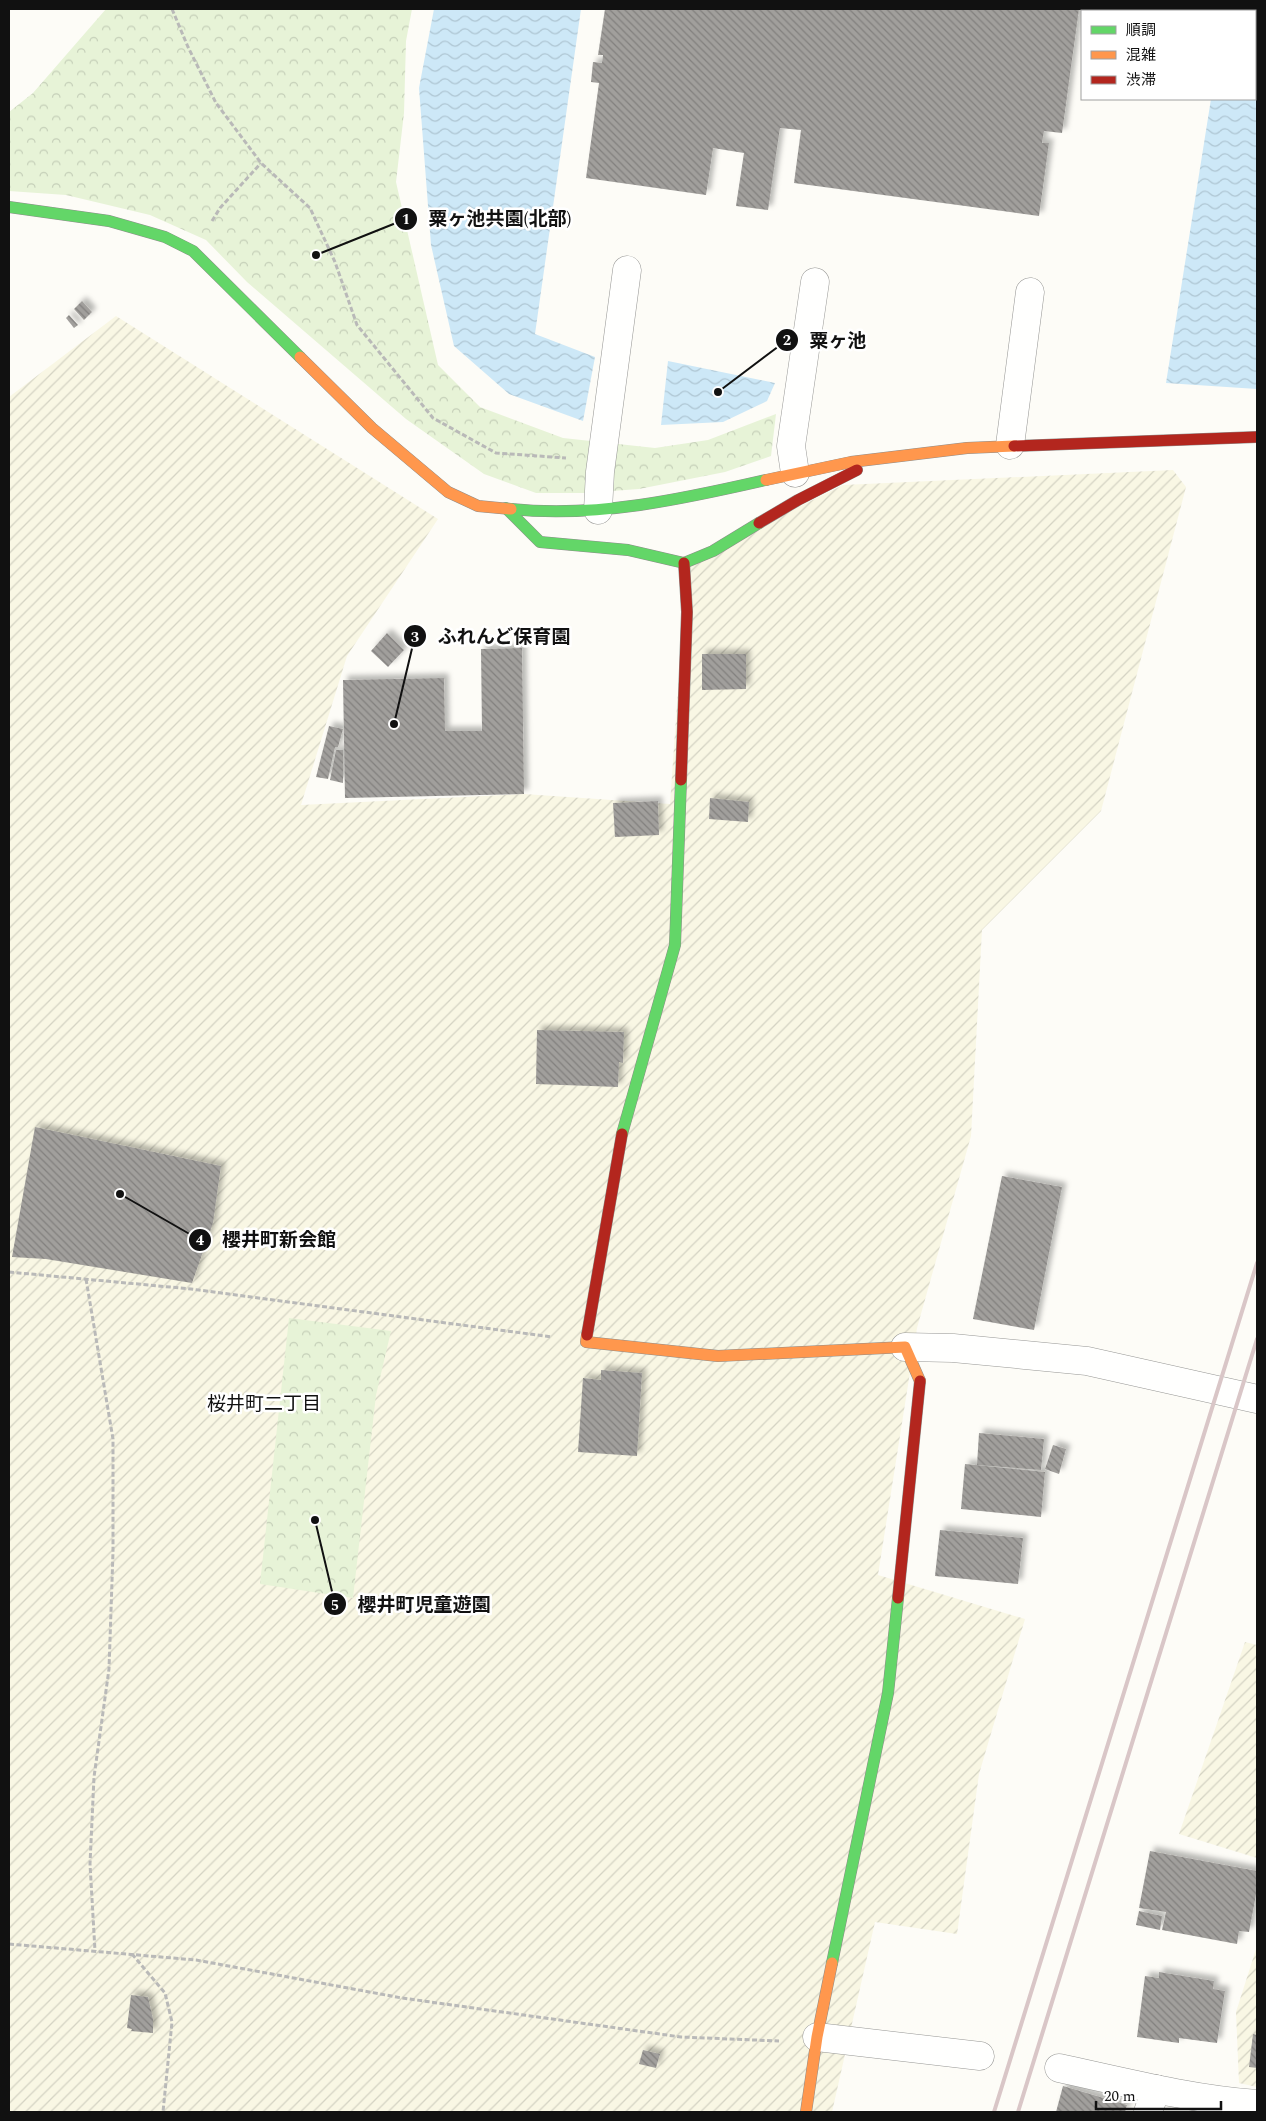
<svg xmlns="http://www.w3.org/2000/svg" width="1266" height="2121" font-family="Spectral,'Noto Sans JP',serif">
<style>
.farmland{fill:url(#farmland-furrows)}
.park{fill:url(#park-crowns)}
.water{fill:url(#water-waves)}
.building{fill:url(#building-back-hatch);filter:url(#shadow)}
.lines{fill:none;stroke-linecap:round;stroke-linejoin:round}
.street-casing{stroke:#979795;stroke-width:29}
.fast-casing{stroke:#8e8d8b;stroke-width:12}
.slow-casing{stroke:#8e8d8b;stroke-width:12}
.jam-casing{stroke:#8e8d8b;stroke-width:12}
.path{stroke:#b9b9b8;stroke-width:3;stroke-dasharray:5 2.5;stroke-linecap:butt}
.street{stroke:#fffffe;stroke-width:28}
.fast{stroke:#63d668;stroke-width:11}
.slow{stroke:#ff974d;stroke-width:11}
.jam{stroke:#b3261e;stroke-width:11}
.rail{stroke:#d9c6c7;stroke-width:4}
.labels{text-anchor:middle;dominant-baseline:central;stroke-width:5;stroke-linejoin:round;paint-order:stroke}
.neighbourhood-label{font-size:19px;fill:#111;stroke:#fff}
.leader{fill:none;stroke:#111;stroke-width:2}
.callout-dot{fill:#111;stroke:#fff;stroke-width:2}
.mark-label{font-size:15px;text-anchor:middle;font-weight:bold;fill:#fff}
.callout-label{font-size:19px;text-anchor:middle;font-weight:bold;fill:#111;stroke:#fff;stroke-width:5;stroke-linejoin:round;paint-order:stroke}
</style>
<defs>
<pattern id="farmland-furrows" width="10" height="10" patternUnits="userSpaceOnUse" patternTransform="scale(1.25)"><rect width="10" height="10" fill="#f9f7e4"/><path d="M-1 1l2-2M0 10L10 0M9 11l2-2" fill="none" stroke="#d4d3c3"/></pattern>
<pattern id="park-crowns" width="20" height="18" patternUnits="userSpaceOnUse" patternTransform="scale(1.25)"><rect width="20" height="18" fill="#e7f3d7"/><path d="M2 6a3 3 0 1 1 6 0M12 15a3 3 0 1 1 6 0" fill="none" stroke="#c5cfb8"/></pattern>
<pattern id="water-waves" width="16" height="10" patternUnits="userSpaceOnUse" patternTransform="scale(1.25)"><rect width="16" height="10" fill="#cde8f7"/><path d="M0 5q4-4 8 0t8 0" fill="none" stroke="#afc6d3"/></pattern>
<pattern id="building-back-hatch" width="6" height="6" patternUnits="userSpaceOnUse" patternTransform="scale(1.25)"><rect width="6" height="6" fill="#a19f9c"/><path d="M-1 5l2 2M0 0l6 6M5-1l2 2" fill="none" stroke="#82807e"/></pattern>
<filter id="shadow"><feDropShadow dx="4.5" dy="-4.5" stdDeviation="2.5" flood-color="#0004"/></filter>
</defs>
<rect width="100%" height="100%" fill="#fdfcf7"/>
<!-- farmland -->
<g class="farmland">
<path d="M116 316 438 519 347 656 301 805 524 794 670 804 687 562 843 485 1173 470 1186 487 1101 811 982 930 971 1136 917 1328 878 1575 1025 1619 979 1774 957 1934 875 1922 832 2112H9V397Z"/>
<path d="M1245 1642 1257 1645V1858L1179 1834Z"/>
<path d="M1257 1946V2087L1239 2083 1236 2012Z"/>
</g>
<!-- park -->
<g class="park">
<path d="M106 9H412L406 41 404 113 396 182 438 365 480 407 563 438 655 448 708 440 776 414 771 456 725 472 639 489 584 493H536L484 474 406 419 247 282 206 240 150 215 66 195 9 191V112L33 93Z"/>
<path d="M289 1318 391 1331 376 1395 353 1598 260 1584Z"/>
</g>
<!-- water -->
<g class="water">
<path d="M434 9H581L535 334 595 357 583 421 509 394 454 346 431 245 419 88Z"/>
<path d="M1225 9H1257V389L1166 383 1211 99H1255V11H1224Z"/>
<path d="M668 361 775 383 767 401 723 422 661 425Z"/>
</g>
<!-- building -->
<g class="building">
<path d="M605 9H1079L1062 133 1044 131 1042 143H1049L1039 216 794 183 801 130 780 128 768 210 736 206 744 153 713 148 706 195 586 178 599 83 591 82 593 62 602 63 603 55H598Z"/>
<path d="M82 301 92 312 84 320 74 309Z"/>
<path d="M69 315 78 325 74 328 66 318Z"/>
<path d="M387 633 404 650 388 667 371 651Z"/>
<path d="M522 648 524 794 345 798 343 680 444 678 445 731H482L481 649Z"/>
<path d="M702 654H746V689L702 690Z"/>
<path d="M329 726 343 729 338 747H335L328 779 316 777Z"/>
<path d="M336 750H343V783L330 780Z"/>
<path d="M710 798 749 802 748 822 709 819Z"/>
<path d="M658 801 659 835 615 837 613 803Z"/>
<path d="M537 1030 624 1032 623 1063 619 1062 618 1087 536 1084Z"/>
<path d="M35 1127 221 1166 213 1223 192 1283 46 1259 12 1257Z"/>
<path d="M1002 1176 1062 1187 1034 1330 973 1319Z"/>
<path d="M601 1370 642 1373 637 1456 578 1452 583 1378 601 1380Z"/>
<path d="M979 1433 1044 1439 1041 1470 977 1465Z"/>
<path d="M1053 1445 1066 1449 1059 1474 1045 1469Z"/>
<path d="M965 1464 1045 1472 1041 1517 961 1509Z"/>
<path d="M940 1530 1023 1538 1018 1584 935 1576Z"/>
<path d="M1150 1851 1257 1871V1889L1249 1932 1239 1931 1237 1944 1162 1930 1166 1912 1139 1908Z"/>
<path d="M1139 1911 1162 1916 1160 1930 1136 1925Z"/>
<path d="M1159 1972 1214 1981 1213 1989 1225 1991 1217 2043 1179 2038V2043L1137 2037 1145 1976 1159 1978Z"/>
<path d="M131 1995 148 1997 153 2019V2033L131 2031 132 2029 127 2028Z"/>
<path d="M1253 2034 1257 2035V2068L1249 2067Z"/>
<path d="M643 2050 660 2054 656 2068 639 2064Z"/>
<path d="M1063 2086 1127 2105 1125 2112H1056Z"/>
</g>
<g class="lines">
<defs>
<g id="street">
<path d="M1010 445 1030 292"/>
<path d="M795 473 791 446 815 282"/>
<path d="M598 510 600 472 627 270"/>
<path d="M905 1347 953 1348 1087 1361 1257 1399"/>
<path d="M817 2037 980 2056"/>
<path d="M1059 2068C1124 2082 1190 2099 1257 2104"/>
<path d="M1148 2112 1156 2089"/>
</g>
<g id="fast">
<path d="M9 207 109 221 165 237 193 251 300 357"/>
<path d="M506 508 540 542 628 550 684 563 713 551 759 523"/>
<path d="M511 509C597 518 683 499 766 480"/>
<path d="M622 1134 675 945 681 780"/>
<path d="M832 1963 888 1693 898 1598"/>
</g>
<g id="slow">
<path d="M300 357 372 428 448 492 478 506 511 509"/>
<path d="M766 480 851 462 967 448 1014 446"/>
<path d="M587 1335 586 1342 718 1356 905 1347 920 1381"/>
<path d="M806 2112 817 2037 832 1963"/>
</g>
<g id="jam">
<path d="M1014 446 1257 437"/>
<path d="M759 523 798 500 857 470"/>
<path d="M681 780 687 612 684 563"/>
<path d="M587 1335 622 1134"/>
<path d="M898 1598 920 1381"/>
</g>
</defs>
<!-- street casing -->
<use href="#street" class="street-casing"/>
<!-- fast casing -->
<use href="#fast" class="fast-casing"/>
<!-- slow casing -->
<use href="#slow" class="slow-casing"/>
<!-- jam casing -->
<use href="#jam" class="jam-casing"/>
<!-- path -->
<g class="path">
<path d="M172 9 188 47 216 103 261 163 310 208 335 262 357 325 433 418 496 453 566 458"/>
<path d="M212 221 220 208 261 163"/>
<path d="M9 1272 191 1289 552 1337"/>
<path d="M86 1279 113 1439V1552L109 1669 94 1777 90 1864 95 1951"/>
<path d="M9 1944 196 1960 402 1998 681 2037 779 2041"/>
<path d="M132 1954 165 1993 172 2022 163 2112"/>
</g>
<!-- street -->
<use href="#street" class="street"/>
<!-- fast -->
<use href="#fast" class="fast"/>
<!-- slow -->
<use href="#slow" class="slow"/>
<!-- jam -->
<use href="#jam" class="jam"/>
<!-- rail -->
<g class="rail">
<path d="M994 2112 1257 1263"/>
<path d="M1018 2112 1257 1339"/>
</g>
</g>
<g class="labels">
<!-- neighbourhood labels -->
<g class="neighbourhood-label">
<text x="264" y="1404">桜井町二丁目</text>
</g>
</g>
<!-- callouts -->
<path class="leader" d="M316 255L406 219M718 392L787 340M394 724L415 636M120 1194L200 1240M315 1520L335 1604"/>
<g class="callout-dot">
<circle cx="316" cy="255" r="5"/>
<circle cx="718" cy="392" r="5"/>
<circle cx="394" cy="724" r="5"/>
<circle cx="120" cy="1194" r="5"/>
<circle cx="315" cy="1520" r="5"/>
<circle cx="406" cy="219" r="12"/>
<circle cx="787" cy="340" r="12"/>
<circle cx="415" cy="636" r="12"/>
<circle cx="200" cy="1240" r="12"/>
<circle cx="335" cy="1604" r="12"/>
</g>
<g class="mark-label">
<text x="406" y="224">1</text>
<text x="787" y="345">2</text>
<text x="415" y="642">3</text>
<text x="200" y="1245">4</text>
<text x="335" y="1610">5</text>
</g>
<g class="callout-label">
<text x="500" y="225">粟ヶ池共園(北部)</text>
<text x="838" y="347">粟ヶ池</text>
<text x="504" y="643">ふれんど保育園</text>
<text x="279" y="1246">櫻井町新会館</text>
<text x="424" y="1611">櫻井町児童遊園</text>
</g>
<!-- border -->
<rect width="1266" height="2121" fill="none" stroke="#111111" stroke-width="20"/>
<!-- legend -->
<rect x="1081" y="10" width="175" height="90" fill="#ffffff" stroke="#a0a0a0"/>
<rect x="1091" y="26" width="25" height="8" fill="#63d668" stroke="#a0a0a0"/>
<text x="1126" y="35" font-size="15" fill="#111111">順調</text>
<rect x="1091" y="51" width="25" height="8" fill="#ff974d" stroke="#a0a0a0"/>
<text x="1126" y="60" font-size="15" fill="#111111">混雑</text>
<rect x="1091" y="76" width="25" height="8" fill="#b3261e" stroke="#a0a0a0"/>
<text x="1126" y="85" font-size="15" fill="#111111">渋滞</text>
<!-- scale -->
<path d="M1096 2101v8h125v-8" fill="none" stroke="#111111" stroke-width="2.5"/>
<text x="1104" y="2101" font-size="15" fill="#111111" stroke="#ffffff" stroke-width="4" paint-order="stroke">20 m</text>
</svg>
